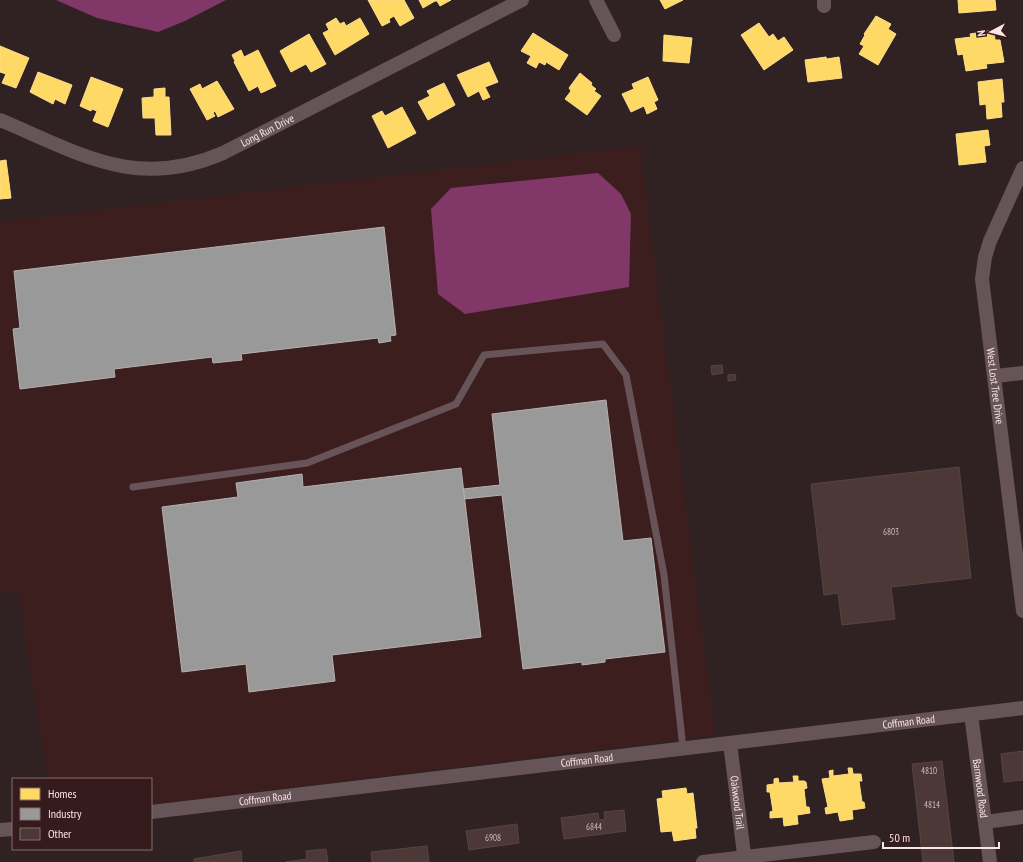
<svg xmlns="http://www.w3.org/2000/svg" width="1023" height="862" font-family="'PT Sans Narrow',sans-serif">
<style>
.built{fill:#3d1e1f}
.water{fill:#813868}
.homes{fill:#ffd966;stroke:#fddd8c}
.industry{fill:#999;stroke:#b6b0b0}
.building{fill:#4c3836;stroke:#544645}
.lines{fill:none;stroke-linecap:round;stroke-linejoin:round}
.service{stroke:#675459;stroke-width:7}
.minor{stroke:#675459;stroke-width:14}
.labels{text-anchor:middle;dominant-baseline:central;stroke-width:4;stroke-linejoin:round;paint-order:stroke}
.number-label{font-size:9px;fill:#cebab9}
.street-label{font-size:11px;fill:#f9e5e5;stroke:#361b1c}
</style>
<rect width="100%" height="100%" fill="#302122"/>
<!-- built -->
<path class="built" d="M640 146 715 735 151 805V779H48L18 591 0 593V222Z"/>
<!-- water -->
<g class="water">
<path d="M56 0H226L185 21 158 32 97 18Z"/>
<path d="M598 173 621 194 631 214 629 287 465 314 438 294 431 209 451 188Z"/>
</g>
<!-- homes -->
<g class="homes">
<path d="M368 0H404L414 18 400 26 394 16 389 19 390 22 382 26Z"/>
<path d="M419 0H451L440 6 437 1H435L423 8Z"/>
<path d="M660 0H683L665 9Z"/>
<path d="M958 0H995L996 10 959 13Z"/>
<path d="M876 16 891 24 888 29 896 34 878 65 859 54 864 46 860 44 865 35 864 34Z"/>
<path d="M336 18 340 24 344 22 346 26 360 18 369 34 335 55 323 33 329 30 326 24Z"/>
<path d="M759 23 769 37 773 34 778 41 784 37 793 50 764 70 741 35Z"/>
<path d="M994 30 995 40H1000L1004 62 986 64 987 68 966 71 963 54 958 55 955 39 971 37 970 34Z"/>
<path d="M533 33 568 55 559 70 546 62 545 65 539 62 536 68 527 63 531 56 521 51Z"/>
<path d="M309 34 326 64 311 72 306 64 291 72 280 51Z"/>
<path d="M664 35 692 38 689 63 663 61Z"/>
<path d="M0 46 29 58 16 88 2 83 6 74 0 72Z"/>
<path d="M241 50 244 57 258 50 276 86 261 93 258 86 249 91 234 62 235 61 232 55Z"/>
<path d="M826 57 827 59 839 57 842 78 808 82 805 60Z"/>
<path d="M489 62 498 82 485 87 490 97 483 100 479 91 468 97 457 75Z"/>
<path d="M38 72 72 85 65 104 55 99 53 104 30 92Z"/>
<path d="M580 73 592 83 591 85 596 89 594 91 601 96 587 115 565 99 571 91 569 88Z"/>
<path d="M91 77 123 89 108 127 93 121 97 111 92 109 91 111 80 106Z"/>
<path d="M648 77 658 100 654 102 657 109 647 114 644 106 631 112 622 94 634 89 632 84Z"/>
<path d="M1002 79 1004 102H1001L1002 117 987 119 986 104 980 105 978 82Z"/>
<path d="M217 81 234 109 218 117 215 111 213 113 215 116 207 120 190 89 200 84 202 89Z"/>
<path d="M444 83 455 105 428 120 418 102 430 96 427 91Z"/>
<path d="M165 88V97H169L171 135H156L155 118H143L142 98 154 97V89Z"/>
<path d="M402 107 416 133 388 148 372 116 382 111 385 116Z"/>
<path d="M988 130 990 145 984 146 986 162 959 165 956 134Z"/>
<path d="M6 160 11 198 0 199V161Z"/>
<path d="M848 768H852L853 774H861L862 781H859L862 802H864L865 808 852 810 853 819 840 821 838 812 826 814 825 808 828 807 822 779 830 778 829 771 833 770V776L849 774Z"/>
<path d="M793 776H798V781H804L806 782 807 788 804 789 806 807H809L810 813 797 815 798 824 784 826 783 817 770 818V812L773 811 770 792H767V785L774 784V779L778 778 779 783 794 782Z"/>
<path d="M686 788 687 794 693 793 697 828H695L696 838 674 841 672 831 661 832 657 799 663 798 662 791Z"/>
</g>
<!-- industry -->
<g class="industry">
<path d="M384 227 396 335 390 336 391 341 379 343 378 338 241 354 242 360 213 363 212 357 114 369 115 377 20 389 13 329 20 328 14 271Z"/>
<path d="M606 400 623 541 651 538 665 652 605 659V662L582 665V662L523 669 502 495 464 499 463 489 500 485 492 414Z"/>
<path d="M461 468 481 637 332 655 335 681 249 692 246 664 182 672 162 507 238 497 236 483 302 474 303 487Z"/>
</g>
<!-- building -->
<g class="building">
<path d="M722 365 723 373 712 375 711 366Z"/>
<path d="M735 374 736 380 728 381V375Z"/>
<path d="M959 467 971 578 891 587 895 619 842 625 838 593 824 595 811 484Z"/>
<path d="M1023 751V780L1004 782 1001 754Z"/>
<path d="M942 761 954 862H923L912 764Z"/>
<path d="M624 810 626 831 564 839 561 818 598 813 599 820 605 819 604 812Z"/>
<path d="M517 824 519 843 469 850 466 831Z"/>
<path d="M427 846 429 862H372L371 852Z"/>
<path d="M326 849 328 862H286L307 859 306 851Z"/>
<path d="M241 851 242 862H194V859Z"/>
</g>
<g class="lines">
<!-- service -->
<path class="service" d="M133 487 307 463 456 404 484 355 603 344 626 375 664 575 683 748"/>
<!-- minor -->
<g class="minor">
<path d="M596 0 614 35"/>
<path d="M824 6V0"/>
<path id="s1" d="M0 120C79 153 136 191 223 153L522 0"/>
<path id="s2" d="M1023 168 990 241 985 257 982 279 1023 611"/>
<path d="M995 376 1023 373"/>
<path id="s3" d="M971 714 990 862"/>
<path id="s4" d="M730 743 745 862"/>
<path id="s5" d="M151 812 1023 708"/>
<path d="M985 822 1023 817"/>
<path d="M0 830 13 829"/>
<path d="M703 862 874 842"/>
</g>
</g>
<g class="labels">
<!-- number labels -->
<g class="number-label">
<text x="891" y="531">6803</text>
<text x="929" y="770">4810</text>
<text x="932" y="804">4814</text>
<text x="594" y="826">6844</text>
<text x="493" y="837">6908</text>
</g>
<!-- street labels -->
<g class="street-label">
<text stroke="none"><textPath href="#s1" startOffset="284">Long Run Drive</textPath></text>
<text stroke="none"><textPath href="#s2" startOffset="227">West Lost Tree Drive</textPath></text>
<text stroke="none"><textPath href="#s5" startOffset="763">Coffman Road</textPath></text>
<text stroke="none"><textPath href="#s5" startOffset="439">Coffman Road</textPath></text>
<text stroke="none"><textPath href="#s3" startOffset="75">Barnwood Road</textPath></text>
<text stroke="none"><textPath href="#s5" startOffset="115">Coffman Road</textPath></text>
<text stroke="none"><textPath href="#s4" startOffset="60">Oakwood Trail</textPath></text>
</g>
</g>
<!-- legend -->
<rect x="12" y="778" width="140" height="72" fill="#361b1c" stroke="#846c6c"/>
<rect x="20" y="788" width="20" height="12" fill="#ffd966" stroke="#846c6c"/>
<text x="48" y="798" font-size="12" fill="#f9e5e5">Homes</text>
<rect x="20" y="808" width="20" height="12" fill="#999999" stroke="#846c6c"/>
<text x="48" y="818" font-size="12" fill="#f9e5e5">Industry</text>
<rect x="20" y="828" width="20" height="12" fill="#4c3836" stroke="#846c6c"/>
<text x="48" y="838" font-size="12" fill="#f9e5e5">Other</text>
<!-- north arrow -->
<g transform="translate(991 32) rotate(263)" stroke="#361b1c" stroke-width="3" paint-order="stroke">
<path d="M0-3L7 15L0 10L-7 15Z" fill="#f9e5e5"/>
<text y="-6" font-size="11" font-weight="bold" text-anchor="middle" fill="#f9e5e5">N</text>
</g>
<!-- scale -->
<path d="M883 842v6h116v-6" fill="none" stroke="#f9e5e5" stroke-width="2"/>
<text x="889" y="842" font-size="12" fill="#f9e5e5" stroke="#361b1c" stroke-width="3" paint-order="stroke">50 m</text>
</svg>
